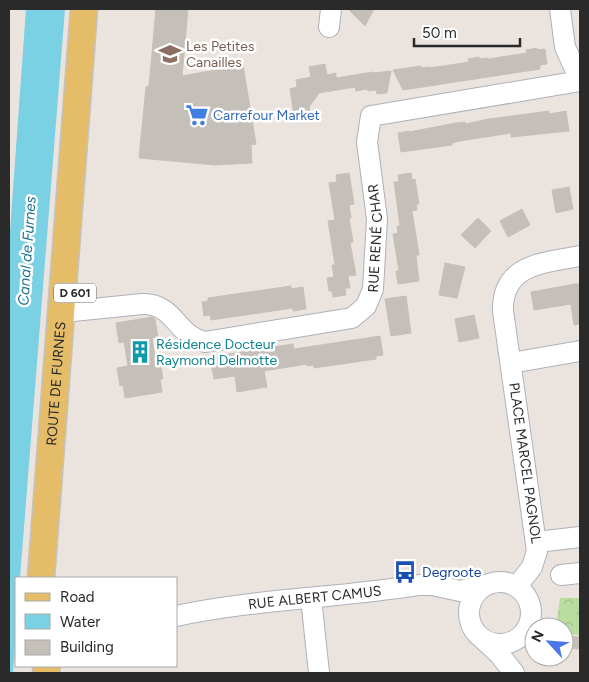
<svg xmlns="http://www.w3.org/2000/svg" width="589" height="682" font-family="Figtree,sans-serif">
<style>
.park{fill:url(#park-crowns)}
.water{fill:#7ad1e4}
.building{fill:#c4bfb9;stroke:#c6c0b8}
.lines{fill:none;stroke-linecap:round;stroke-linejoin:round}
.minor-casing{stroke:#aeb1ba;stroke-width:22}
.major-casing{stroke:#c3c3c3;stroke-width:29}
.minor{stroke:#fff;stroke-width:20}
.major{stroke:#e5bd69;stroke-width:26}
.labels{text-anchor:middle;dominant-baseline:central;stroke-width:5;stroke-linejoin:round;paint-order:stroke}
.shield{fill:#fff;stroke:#6a6a6a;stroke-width:1}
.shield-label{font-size:12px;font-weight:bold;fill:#2a2a2a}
.education-label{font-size:14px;fill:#785e54;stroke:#fff;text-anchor:start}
.shop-label{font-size:14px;fill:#366cbe;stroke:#fff;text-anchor:start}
.street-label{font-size:14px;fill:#2a2a2a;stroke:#fff}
.culture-label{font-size:14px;fill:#0d838f;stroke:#fff;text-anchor:start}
.transit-label{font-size:14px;fill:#164399;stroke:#fff;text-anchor:start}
.water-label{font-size:15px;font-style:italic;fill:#197290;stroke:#fff}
</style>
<defs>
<pattern id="park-crowns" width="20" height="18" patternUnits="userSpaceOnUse" patternTransform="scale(1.25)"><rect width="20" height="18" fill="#b9dd9f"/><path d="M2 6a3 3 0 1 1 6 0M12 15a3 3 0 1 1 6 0" fill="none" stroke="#9fbe89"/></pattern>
</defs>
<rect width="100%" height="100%" fill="#ebe4de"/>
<!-- park -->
<path class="park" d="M560 598H580V635L564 634V627H556Z"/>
<!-- water -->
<path class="water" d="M26 9H65L20 578H16V631L13 673H9V245Z"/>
<!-- building -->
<g class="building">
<path d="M156 9H188L182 76 243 65 256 144 251 145 252 163 215 165 139 158 146 87 149 86Z"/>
<path d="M348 9H374L365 26Z"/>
<path d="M537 48V50L545 49 547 64 540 65V69L488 77 403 90 393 70 421 66V68L429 67V68L450 65 469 62 468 59 479 57V59L487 58 488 59 527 53 526 50Z"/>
<path d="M325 64 327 75 336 73V78L373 72 374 73 391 71 387 93 377 94 376 90 368 91 367 89 356 91 355 87 319 93 309 107 310 113 294 115 290 89 297 87 296 80 311 77 309 67Z"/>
<path d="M549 111V114L566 111 569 131 511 137V133L460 141 452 143V145L401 152 398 133 409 131V132L456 123 465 122V124L489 119Z"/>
<path d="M349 173 354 204 349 205 351 218H349L353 242 350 243 356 275 348 276 350 288H345L346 295 333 297 332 291H329L327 278 334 277 332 265H335L328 221 335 220 329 183 337 182 336 175Z"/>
<path d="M411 173 412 180 415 179 419 204H416L417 210 412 211 419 255H416L419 281 398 284 396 271H399L393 234 398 233 397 226H400L394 182H399L398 175Z"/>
<path d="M569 187 573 209 556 213 552 190Z"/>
<path d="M522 209 530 225 508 237 500 221Z"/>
<path d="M478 218 491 231 475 248 461 235Z"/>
<path d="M445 263 465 267 457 298 439 295Z"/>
<path d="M575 284H580V324L574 325 571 304 534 310 531 292Z"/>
<path d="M291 286V289L303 287 306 309 293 311V308L211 320 210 315 204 316 202 302 208 301V298Z"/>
<path d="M406 296 411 333 391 336 385 299Z"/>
<path d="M474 315 479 338 459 342 455 319Z"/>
<path d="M152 317 155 319 158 337 152 338 156 362 160 361 163 379H160L162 392 125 398 123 385 120 386 117 368 128 366 124 342 119 343 116 323Z"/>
<path d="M380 336 383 355 376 356V359L314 368V365L307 366V364L264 371 267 387 237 392 235 376 214 379 210 357 293 344 294 349Z"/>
<path d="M564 636 580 637V649L564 648Z"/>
</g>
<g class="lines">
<defs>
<g id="minor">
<path d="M560 9 565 47 580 80"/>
<path d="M329 27 331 9"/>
<path id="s1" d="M60 311H73L142 304C175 303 176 336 205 342L352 318 366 306 373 289 377 219 367 142 371 116 580 81"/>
<path d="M511 363 580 351"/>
<path d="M537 542 580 537"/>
<path d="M561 575 580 573"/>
<circle cx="500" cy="613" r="31"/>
<path d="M517 586 532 567 537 551 503 311C502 263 545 263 580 256"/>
<path d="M311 598 319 673"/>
<path id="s2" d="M176 616C256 599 338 598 419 585H432L460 591 485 585"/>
<path d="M484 640 500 655 514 673"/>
</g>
<g id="major">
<path id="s3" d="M41 578 84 9"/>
<path d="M46 673 47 666"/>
</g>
</defs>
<!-- minor casing -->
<use href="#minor" class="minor-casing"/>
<!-- major casing -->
<use href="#major" class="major-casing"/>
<!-- minor -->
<use href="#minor" class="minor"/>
<!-- major -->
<use href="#major" class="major"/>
</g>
<!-- icons -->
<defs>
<symbol id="school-bare" viewBox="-9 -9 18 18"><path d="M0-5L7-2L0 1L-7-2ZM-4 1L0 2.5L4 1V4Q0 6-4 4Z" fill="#8d6e63" stroke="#fff" stroke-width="2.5" paint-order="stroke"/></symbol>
<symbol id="supermarket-bare" viewBox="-9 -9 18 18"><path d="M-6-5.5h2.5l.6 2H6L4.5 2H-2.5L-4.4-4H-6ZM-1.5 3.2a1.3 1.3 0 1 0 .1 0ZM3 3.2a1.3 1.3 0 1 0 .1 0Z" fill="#3f7fe0" stroke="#fff" stroke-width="2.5" paint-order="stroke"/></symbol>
<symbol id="building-bare" viewBox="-9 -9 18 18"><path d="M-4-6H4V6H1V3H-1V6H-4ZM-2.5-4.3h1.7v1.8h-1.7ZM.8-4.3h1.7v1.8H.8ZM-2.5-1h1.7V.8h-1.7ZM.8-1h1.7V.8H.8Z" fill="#0f9aa8" stroke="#fff" stroke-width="2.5" paint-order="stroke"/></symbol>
<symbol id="bus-bare" viewBox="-9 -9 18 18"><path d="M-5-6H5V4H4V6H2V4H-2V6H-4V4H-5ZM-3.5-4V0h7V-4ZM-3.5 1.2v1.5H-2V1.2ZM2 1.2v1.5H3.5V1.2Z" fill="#1a4fb4" stroke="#fff" stroke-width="2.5" paint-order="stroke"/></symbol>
</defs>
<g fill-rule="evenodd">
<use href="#school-bare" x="154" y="38" width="32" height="32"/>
<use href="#supermarket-bare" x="181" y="99" width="32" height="32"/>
<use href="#building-bare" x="124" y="336" width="32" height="32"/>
<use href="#bus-bare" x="389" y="556" width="32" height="32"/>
</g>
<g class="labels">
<!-- shield labels -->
<rect class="shield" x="54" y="283.5" width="42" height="19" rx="4"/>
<g class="shield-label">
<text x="75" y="293">D 601</text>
</g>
<!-- education labels -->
<g class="education-label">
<text x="186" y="46">Les Petites<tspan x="186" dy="16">Canailles</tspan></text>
</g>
<!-- shop labels -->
<g class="shop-label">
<text x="213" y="115">Carrefour Market</text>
</g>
<!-- street labels -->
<g class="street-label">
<text stroke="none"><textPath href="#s1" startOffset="395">RUE RENÉ CHAR</textPath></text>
<text stroke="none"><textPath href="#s3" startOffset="195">ROUTE DE FURNES</textPath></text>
<text transform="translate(525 463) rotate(82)">PLACE MARCEL PAGNOL</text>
<text stroke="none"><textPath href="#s2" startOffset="140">RUE ALBERT CAMUS</textPath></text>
</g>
<!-- culture labels -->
<g class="culture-label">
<text x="156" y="344">Résidence Docteur<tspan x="156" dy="16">Raymond Delmotte</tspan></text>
</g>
<!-- transit labels -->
<g class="transit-label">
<text x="422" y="572">Degroote</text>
</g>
<!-- water labels -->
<g class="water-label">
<text transform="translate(27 251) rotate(-86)">Canal de Furnes</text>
</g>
</g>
<!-- border -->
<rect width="589" height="682" fill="none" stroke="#2a2a2a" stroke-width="20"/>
<!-- legend -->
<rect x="15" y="577" width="162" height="90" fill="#ffffff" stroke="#aaaaaa"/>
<rect x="25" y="593" width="25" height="8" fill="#e5bd69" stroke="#aaaaaa"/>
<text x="60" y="602" font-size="15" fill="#2a2a2a">Road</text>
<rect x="25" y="614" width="25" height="15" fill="#7ad1e4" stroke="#aaaaaa"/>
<text x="60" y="627" font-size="15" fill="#2a2a2a">Water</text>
<rect x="25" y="640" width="25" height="15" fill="#c4bfb9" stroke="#aaaaaa"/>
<text x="60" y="652" font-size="15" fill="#2a2a2a">Building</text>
<!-- north arrow -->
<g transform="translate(549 642) rotate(296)"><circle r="24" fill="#ffffff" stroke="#aaaaaa"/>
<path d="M0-4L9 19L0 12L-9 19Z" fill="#4b77eb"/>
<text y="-8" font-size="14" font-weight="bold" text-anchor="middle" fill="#2a2a2a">N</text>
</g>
<!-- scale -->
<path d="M414 38v8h106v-8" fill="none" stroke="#2a2a2a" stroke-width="2.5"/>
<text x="422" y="38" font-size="15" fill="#2a2a2a" stroke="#ffffff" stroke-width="4" paint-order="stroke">50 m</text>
</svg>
